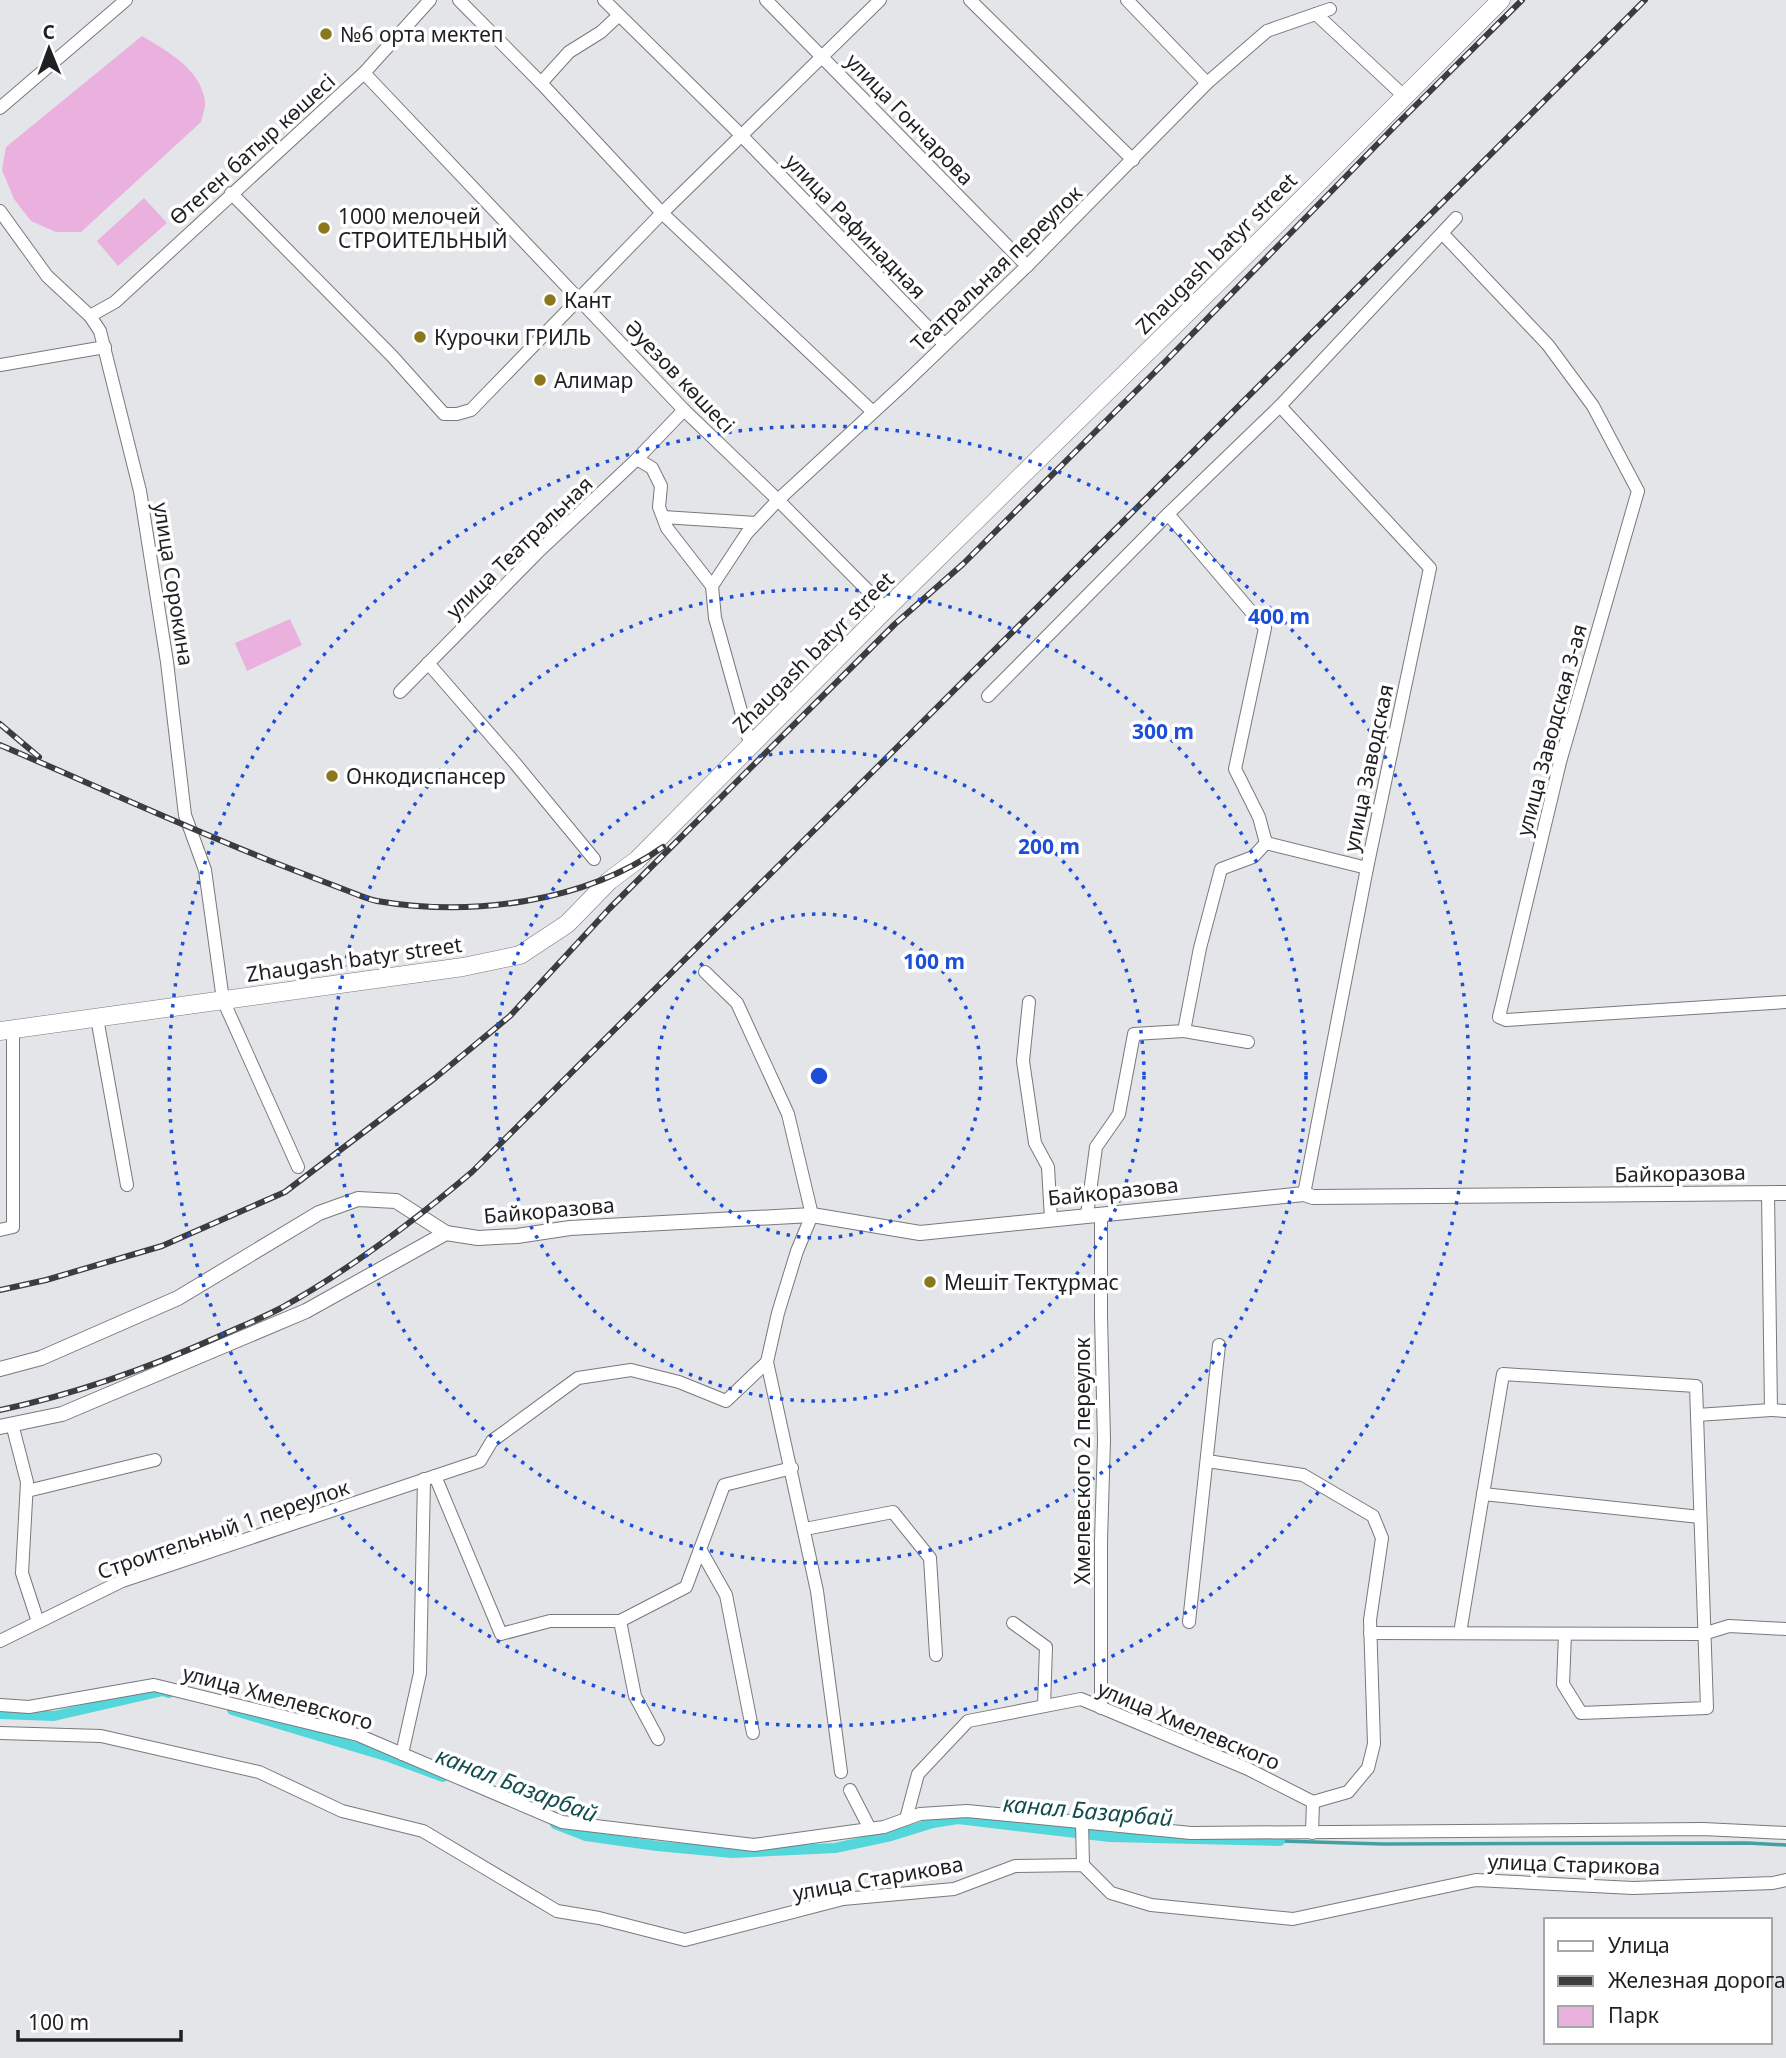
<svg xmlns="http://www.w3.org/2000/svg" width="1786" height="2058" font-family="'Noto Sans',sans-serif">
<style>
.green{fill:#eab1df}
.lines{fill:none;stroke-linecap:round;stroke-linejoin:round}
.stream{stroke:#43a0a3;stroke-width:3.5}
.canal{stroke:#53d7db;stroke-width:10}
.minor-casing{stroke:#78797d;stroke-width:14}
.tertiary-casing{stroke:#78797d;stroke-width:16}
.secondary-casing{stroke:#78797d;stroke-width:19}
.minor{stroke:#fff;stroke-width:12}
.tertiary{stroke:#fff;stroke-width:14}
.secondary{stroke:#fff;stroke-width:18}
.rail-casing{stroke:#3b3c3e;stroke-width:6}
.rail{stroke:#fff;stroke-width:3.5;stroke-dasharray:10;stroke-linecap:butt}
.ring{fill:none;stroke:#1d4ed8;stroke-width:3.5;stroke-dasharray:3.5 7}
.poi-dot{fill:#8b781d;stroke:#fff;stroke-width:2.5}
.labels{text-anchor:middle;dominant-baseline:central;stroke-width:7;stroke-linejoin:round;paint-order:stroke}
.poi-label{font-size:21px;fill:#1f2021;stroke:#fff;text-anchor:start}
.street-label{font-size:21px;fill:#1f2021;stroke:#fff}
.water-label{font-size:23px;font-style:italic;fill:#124c4e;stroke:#fff}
.centre{fill:#1d4ed8;stroke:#fff;stroke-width:3.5}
.ring-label{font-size:21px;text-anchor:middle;font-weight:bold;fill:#1d4ed8;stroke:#fff;stroke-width:7;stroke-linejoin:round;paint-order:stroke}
</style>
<rect width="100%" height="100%" fill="#e3e5e9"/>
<!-- green -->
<g class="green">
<path d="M142 36C168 52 200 68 205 101 206 107 202 116 201 122L81 232H56L31 221 14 199 2 170 6 147Z"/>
<path d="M144 198 167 223 118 266 97 241Z"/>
<path d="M290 619 302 645 247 671 235 643Z"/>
</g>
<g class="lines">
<!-- stream -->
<path class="stream" d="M1280 1841 1383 1844 1747 1843 1786 1845"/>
<!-- canal -->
<g class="canal">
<path d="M232 1710 389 1757 443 1777"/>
<path d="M0 1714 54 1716 163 1691 169 1693"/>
<path d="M555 1824 586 1836 657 1846 732 1853 835 1848 891 1836 933 1823 958 1819 1110 1837 1280 1841"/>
</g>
<defs>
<g id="minor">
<path d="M459 0 541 83 662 213 873 412"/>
<path d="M604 0 740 134 944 344"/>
<path d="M766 0 1027 266"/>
<path d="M970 0 1133 160"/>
<path d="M1127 0 1207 83"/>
<path d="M1316 14 1405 97"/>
<path d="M364 73 684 410 778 500 887 610"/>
<path d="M541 83 569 52 601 32 618 16"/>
<path d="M0 108 126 0"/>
<path d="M231 193 392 356 444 414H457L471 410 662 213 880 0"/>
<path d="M0 211 47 276 90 316 100 331 140 491 167 662 185 815 205 870 223 1000 298 1167"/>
<path d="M1443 234 1548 345 1593 406 1638 491 1560 762 1499 1017 1506 1020 1786 1002"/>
<path d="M90 316 115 302 364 73 430 0"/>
<path d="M0 365 105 347"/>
<path d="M1280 406 1430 568 1367 868 1304 1194"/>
<path d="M637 459 652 468 661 486 659 507 667 528 712 586 715 618 751 747"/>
<path d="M663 517 756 523"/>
<path d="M712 586 747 533 778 500 906 382 1027 266 1207 83 1267 31 1330 9"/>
<path d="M428 663 514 762 594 859"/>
<path d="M400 692 538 552 637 459 684 410"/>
<path d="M988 696 1168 514 1280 406 1456 218"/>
<path d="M1266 843 1367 868"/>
<path d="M705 972 737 1003 788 1114 812 1215 797 1251 778 1313 767 1362 817 1591 841 1772"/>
<path d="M1029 1002 1023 1061 1035 1143 1048 1167 1051 1219"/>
<path d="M97 1018 127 1185"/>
<path d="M1184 1031 1248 1042"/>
<path d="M1768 1193 1771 1410 1786 1411"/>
<path d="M1101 1214V1316L1104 1440 1101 1541V1708"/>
<path d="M1087 1215 1096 1147 1119 1114 1134 1034 1184 1031 1200 948 1221 869 1253 857 1266 843 1259 817 1235 769 1265 628 1168 514"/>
<path d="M0 1230 13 1227V1029"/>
<path d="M1697 1415 1771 1410"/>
<path d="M12 1424 27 1482 22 1573 38 1622"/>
<path d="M1207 1461 1303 1475 1373 1516 1382 1538 1370 1620 1374 1744 1368 1768 1348 1792 1313 1802"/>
<path d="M435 1476 501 1634 550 1621H620L686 1587 724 1485 792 1468"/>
<path d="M27 1491 155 1460"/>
<path d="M1483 1494 1700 1517"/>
<path d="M805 1529 893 1512 930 1558 936 1655"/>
<path d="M700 1549 726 1595 753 1733"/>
<path d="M620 1621 635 1696 658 1739"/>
<path d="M1189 1622 1219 1345"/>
<path d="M1013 1623 1046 1647 1044 1706"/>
<path d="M1370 1633 1703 1634 1729 1626 1786 1629"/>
<path d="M1460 1633 1503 1374 1696 1386 1707 1708 1581 1713 1563 1684 1565 1634"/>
<path d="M0 1641 122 1581 480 1461 492 1441 578 1378 631 1370 679 1382 726 1401 767 1362"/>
<path d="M0 1705 29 1707 154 1685 358 1735 562 1822 754 1845 884 1827 920 1814 967 1811 1191 1833 1703 1829 1786 1833"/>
<path d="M0 1733 101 1736 259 1772 342 1811 423 1831 557 1911 599 1918 685 1940 843 1899 954 1889 1015 1866 1083 1865 1111 1893 1151 1905 1293 1919 1476 1880 1633 1888 1773 1883 1786 1880"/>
<path d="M402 1754 420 1673 424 1479"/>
<path d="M850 1790 870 1829"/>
<path d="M906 1819 918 1774 968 1721 1081 1699 1248 1769 1313 1802 1312 1833"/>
<path d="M1082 1822 1083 1865"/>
</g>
<g id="tertiary">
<path d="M0 1369 41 1358 178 1298 319 1213 358 1199 396 1201 446 1233 478 1238 517 1236 570 1228 812 1215 920 1233 1304 1194 1313 1197 1786 1193"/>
<path d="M0 1427 62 1414 306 1311 446 1233"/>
</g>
<path id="secondary" d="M0 1031 463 967 520 955 567 924 609 881 637 860 881 614 1254 247 1501 0"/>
</defs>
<!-- minor casing -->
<use href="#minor" class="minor-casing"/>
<!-- tertiary casing -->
<use href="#tertiary" class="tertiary-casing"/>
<!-- secondary casing -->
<use href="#secondary" class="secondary-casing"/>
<!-- minor -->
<use href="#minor" class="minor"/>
<!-- tertiary -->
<use href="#tertiary" class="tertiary"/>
<!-- secondary -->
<use href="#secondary" class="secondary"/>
<defs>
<g id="rail">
<path d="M0 724 39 757"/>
<path d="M0 745C91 784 181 825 273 862 296 871 319 880 343 889 354 893 366 899 377 901 471 917 583 903 663 847"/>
<path d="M0 1290 46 1280 162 1246 285 1192 435 1078 510 1016 610 908 895 624 963 564 1159 368 1396 125 1522 0"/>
<path d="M0 1410C77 1394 151 1367 222 1335 242 1326 262 1318 281 1308 349 1270 413 1222 472 1172L1645 0"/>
</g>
</defs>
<!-- rail casing -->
<use href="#rail" class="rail-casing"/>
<!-- rail -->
<use href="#rail" class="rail"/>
</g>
<!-- distance rings -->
<g class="ring">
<circle cx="819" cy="1076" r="162"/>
<circle cx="819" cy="1076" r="325"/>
<circle cx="819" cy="1076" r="487"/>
<circle cx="819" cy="1076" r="650"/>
</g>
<!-- markers -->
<g class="poi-dot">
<circle cx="326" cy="34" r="7"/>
<circle cx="324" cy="228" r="7"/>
<circle cx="550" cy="300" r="7"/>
<circle cx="420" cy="337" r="7"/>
<circle cx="540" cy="380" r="7"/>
<circle cx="332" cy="776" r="7"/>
<circle cx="930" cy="1282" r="7"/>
</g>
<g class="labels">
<!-- poi labels -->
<g class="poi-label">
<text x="340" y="34">№6 орта мектеп</text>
<text x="338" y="216">1000 мелочей<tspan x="338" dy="24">СТРОИТЕЛЬНЫЙ</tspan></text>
<text x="564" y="300">Кант</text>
<text x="434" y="337">Курочки ГРИЛЬ</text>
<text x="554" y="380">Алимар</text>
<text x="346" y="776">Онкодиспансер</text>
<text x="944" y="1282">Мешіт Тектұрмас</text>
</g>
<!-- street labels -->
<g class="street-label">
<text transform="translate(910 119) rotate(46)">улица Гончарова</text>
<text transform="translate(252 149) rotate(-42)">Өтеген батыр көшесі</text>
<text transform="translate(856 226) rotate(46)">улица Рафинадная</text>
<text transform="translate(1216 253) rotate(-45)">Zhaugash batyr street</text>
<text transform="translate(996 268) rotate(-44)">Театральная переулок</text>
<text transform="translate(680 376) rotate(46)">Әуезов көшесі</text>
<text transform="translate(519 547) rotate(-44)">улица Театральная</text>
<text transform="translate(174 584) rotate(81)">улица Сорокина</text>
<text transform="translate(813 652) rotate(-45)">Zhaugash batyr street</text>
<text transform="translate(1551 730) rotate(-75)">улица Заводская 3-ая</text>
<text transform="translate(1368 768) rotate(-78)">улица Заводская</text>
<text transform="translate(354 959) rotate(-8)">Zhaugash batyr street</text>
<text transform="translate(1680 1173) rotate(-1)">Байкоразова</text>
<text transform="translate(1113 1191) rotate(-6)">Байкоразова</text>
<text transform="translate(549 1210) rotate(-5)">Байкоразова</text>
<text transform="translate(1082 1461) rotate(-90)">Хмелевского 2 переулок</text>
<text transform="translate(223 1529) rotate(-19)">Строительный 1 переулок</text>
<text transform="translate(278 1697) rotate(15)">улица Хмелевского</text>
<text transform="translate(1189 1725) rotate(23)">улица Хмелевского</text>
<text transform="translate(1574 1864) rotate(2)">улица Старикова</text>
<text transform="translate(878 1878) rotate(-10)">улица Старикова</text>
</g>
<!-- water labels -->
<g class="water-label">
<text transform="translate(517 1784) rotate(21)">канал Базарбай</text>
<text transform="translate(1088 1810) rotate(5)">канал Базарбай</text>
</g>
</g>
<circle cx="819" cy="1076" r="10" class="centre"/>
<g class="ring-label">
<text x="1279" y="624">400 m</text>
<text x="1163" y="739">300 m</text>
<text x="1049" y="854">200 m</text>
<text x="934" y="969">100 m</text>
</g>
<!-- legend -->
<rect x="1544" y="1918" width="228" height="126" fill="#ffffff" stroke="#a5a6a6" stroke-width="2"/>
<rect x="1558" y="1941" width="35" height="10" fill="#ffffff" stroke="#a5a6a6" stroke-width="2"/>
<text x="1608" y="1953" font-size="21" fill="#1f2021">Улица</text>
<rect x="1558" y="1976" width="35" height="10" fill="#3b3c3e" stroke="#a5a6a6" stroke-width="2"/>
<text x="1608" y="1988" font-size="21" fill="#1f2021">Железная дорога</text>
<rect x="1558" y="2006" width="35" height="21" fill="#eab1df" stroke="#a5a6a6" stroke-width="2"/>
<text x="1608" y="2023" font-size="21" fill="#1f2021">Парк</text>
<!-- north arrow -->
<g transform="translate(49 49) rotate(359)" stroke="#ffffff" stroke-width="5" paint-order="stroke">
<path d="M0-5L12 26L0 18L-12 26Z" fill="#1f2021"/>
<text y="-10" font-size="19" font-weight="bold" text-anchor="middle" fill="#1f2021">С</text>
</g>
<!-- scale -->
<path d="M18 2030v10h163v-10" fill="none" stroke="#1f2021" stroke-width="3.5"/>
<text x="28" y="2030" font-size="21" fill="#1f2021" stroke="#ffffff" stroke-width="5" paint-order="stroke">100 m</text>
</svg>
